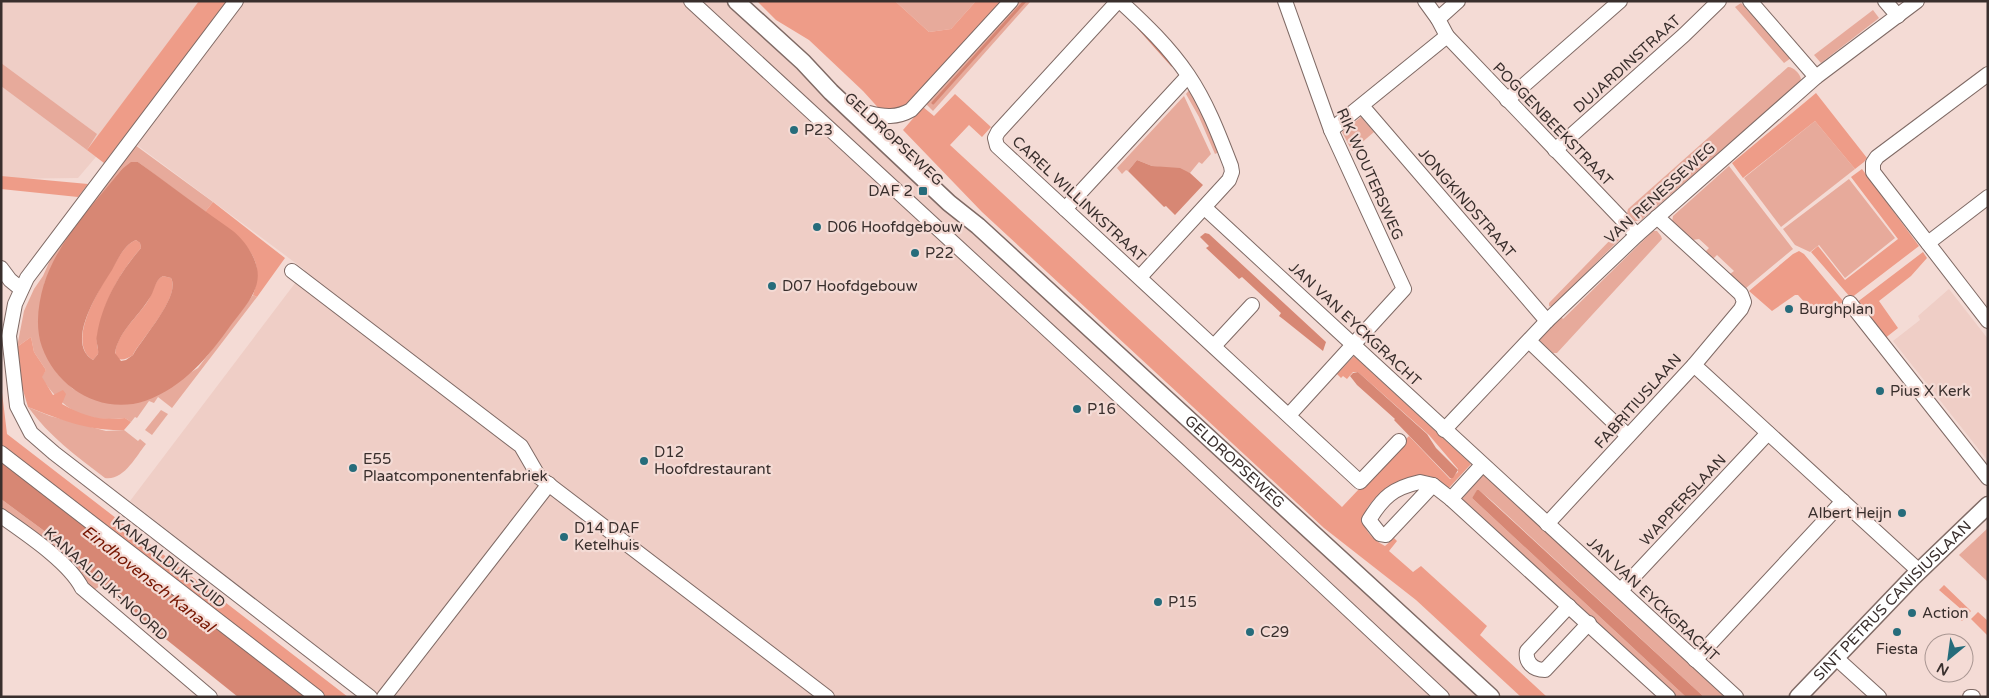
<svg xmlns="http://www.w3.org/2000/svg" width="1989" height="698" font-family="'Varela Round',sans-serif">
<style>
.built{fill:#efcec6}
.green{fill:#e7aa9b}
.forest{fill:#ee9c88}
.water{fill:#d78774;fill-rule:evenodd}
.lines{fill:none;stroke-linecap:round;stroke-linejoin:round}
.stream{stroke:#d78774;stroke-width:3}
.minor-casing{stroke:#7f6a65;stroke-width:16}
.major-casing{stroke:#7f6a65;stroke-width:19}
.minor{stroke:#fff;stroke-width:14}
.major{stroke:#fff;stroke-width:16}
.poi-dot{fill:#266c7b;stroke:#f4dbd5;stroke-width:2}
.labels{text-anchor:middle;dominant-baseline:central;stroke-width:4.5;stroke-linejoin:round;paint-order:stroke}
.street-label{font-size:15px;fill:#392f2d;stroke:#f4dbd5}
.poi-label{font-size:15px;fill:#392f2d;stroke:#f4dbd5;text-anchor:start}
.water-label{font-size:16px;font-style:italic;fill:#761500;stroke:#f4dbd5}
</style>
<rect width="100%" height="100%" fill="#f4dbd5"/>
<!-- built -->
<g class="built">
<path d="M1 1H726L847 118 1127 375 1366 590 1478 697H382L130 501 305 270 118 131 78 178 1 179Z"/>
<path d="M1949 289 1988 339V461L1893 341 1920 320 1918 316Z"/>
</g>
<!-- green -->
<g class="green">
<path d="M895 1H976L951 29 929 32Z"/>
<path d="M1017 1H1031L933 111 926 104Z"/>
<path d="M1741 3 1791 58 1784 63 1735 7Z"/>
<path d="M1873 10 1879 18 1821 63 1814 55Z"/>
<path d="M1 63 97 134 87 150 1 86Z"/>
<path d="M1788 67C1794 67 1800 74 1801 79L1799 83 1640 221H1634L1627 213 1628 209Z"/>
<path d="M1190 89 1221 151 1215 154 1199 117 1186 94Z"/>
<path d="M1184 96 1211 154 1202 164 1199 162 1190 173 1168 168 1152 166 1137 160 1128 171 1126 170 1122 174 1117 168Z"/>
<path d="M1361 117 1374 132 1352 151 1342 132Z"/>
<path d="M1815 121 1855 169 1781 227 1744 178Z"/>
<path d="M135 145 213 202 205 212 138 162 122 169 79 224 60 250 44 284 57 373 73 389 120 404 144 401 198 368 253 295 257 297 172 408 158 397 154 403 149 401 137 418 135 417 131 422 125 418C84 423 63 410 41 377L46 370 34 352 31 337 17 347 24 311 34 289 43 276 51 258Z"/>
<path d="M1729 166 1793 249 1746 288 1730 274 1734 271 1717 255 1713 259 1705 252 1709 248 1699 239 1693 240 1672 222 1673 216Z"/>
<path d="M1849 179 1895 238 1845 278 1819 245 1810 252 1795 245 1783 229Z"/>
<path d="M1653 231H1657L1661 236 1662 239 1557 353H1553L1539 340 1560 316 1563 319Z"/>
<path d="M1616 234 1620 236 1619 240 1552 307 1549 306V303Z"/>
<path d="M28 407 50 416 106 431 124 430 138 441 140 439 146 444C136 456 124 481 105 478 76 456 50 437 28 407Z"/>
<path d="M161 410 168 414 152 435 145 430Z"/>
<path d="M1484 474 1727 697H1704L1493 502 1479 490 1477 491 1472 498 1686 697H1672L1460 501Z"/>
<path d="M1 499 66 547 74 556 81 571 100 586 94 590 46 543 1 509Z"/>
<path d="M1988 528V582L1959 555Z"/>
</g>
<!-- forest -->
<g class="forest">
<path d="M199 1H228L104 163 87 150Z"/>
<path d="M757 1H895L929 32 951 29 976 1H1004L911 104 883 113 863 91 809 40 776 20Z"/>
<path d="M1816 93 1867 158 1864 162 1855 169 1815 121 1743 178 1732 163Z"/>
<path d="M955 94 991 127 982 137 969 125 950 145 1342 507 1409 436 1450 479 1458 472V469L1429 435 1358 372H1353L1347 379 1343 376 1341 378 1337 374 1354 356 1471 464 1448 489C1442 484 1437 478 1429 476 1421 474 1413 478 1406 480 1375 491 1341 522 1385 546L1394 538 1397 541 1389 551 1413 572 1421 566 1487 626 1480 635 1547 697H1521L1416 600 1324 528 982 212 903 130 923 107 934 116Z"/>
<path d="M1862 169 1919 246 1851 298 1811 252 1818 246 1845 280 1898 239 1851 177Z"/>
<path d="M1 176 88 184 78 197 1 189Z"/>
<path d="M213 202 285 258 257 297 253 295C255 289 257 282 257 276 259 246 225 228 205 212Z"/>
<path d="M136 240 140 243 141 248C118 274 102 305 97 339 96 344 99 349 98 354L93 360C65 343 100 288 111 270 118 259 124 245 136 240Z"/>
<path d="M1799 251 1804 254 1844 302 1815 314 1798 295H1795L1772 311 1749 291 1793 254Z"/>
<path d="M1923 252 1927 258 1911 276 1879 301 1898 328 1884 339 1856 303Z"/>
<path d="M163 276 171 278C181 297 142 338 133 355 125 361 112 363 116 348 122 328 139 316 149 299 154 290 154 281 163 276Z"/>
<path d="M31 337 34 352 46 370 42 377 53 395 63 390 66 394 62 404C84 416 99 421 125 418L131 422 124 430C88 431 61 420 28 407L20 380 17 347Z"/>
<path d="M1 384 7 434 348 697H324L1 449Z"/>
<path d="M1944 585 1971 611 1962 621 1956 616 1962 610 1939 590Z"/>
<path d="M1978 612 1988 621V636L1971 619Z"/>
</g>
<!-- water -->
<g class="water">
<path d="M1137 160 1152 166 1180 168 1190 173 1203 185 1175 215 1166 206 1164 207 1128 171Z"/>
<path d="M131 162H138C161 178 182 195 205 211 214 218 224 224 233 231 244 240 254 254 257 268 262 290 243 309 231 325 208 357 184 387 145 401 102 415 57 389 42 347 35 327 38 304 44 284 58 240 94 204 122 169ZM136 240 140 243 141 248C120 272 102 303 97 335 95 342 99 347 98 354L93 360C64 343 100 289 112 270 118 259 124 245 136 240ZM163 276 171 278C181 296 142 338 133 355L126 360 121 361 115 353C119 331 138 317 149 299 155 291 154 281 163 276Z"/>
<path d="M1205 233 1209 234 1326 342 1323 351 1283 319 1279 316 1281 313 1242 277 1239 279 1206 248 1209 246 1200 237Z"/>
<path d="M1358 372 1427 434 1436 448 1458 470 1453 478H1450L1394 420 1395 419 1357 385 1350 376 1353 373Z"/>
<path d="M1 462 305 697H238L81 571 74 556 66 547 1 499Z"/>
<path d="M1477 490H1479L1492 502 1704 697H1686L1472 498Z"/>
</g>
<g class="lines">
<!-- stream -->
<g class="stream">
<path d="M1139 28 1172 65"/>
<path d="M933 103 1025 1"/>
</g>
<defs>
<g id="minor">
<path d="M236 1 27 278 15 304 9 336 17 406 31 433 54 453 370 697"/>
<path d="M691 1 1179 451 1442 697"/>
<path d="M1118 1 998 132 995 138 997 146 1360 482 1399 441"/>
<path d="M1120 1C1145 24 1169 47 1188 75 1207 103 1219 135 1231 166L1232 172 1229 180 1140 277"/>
<path d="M1285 1 1331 130 1404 289 1289 415"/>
<path d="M1425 1 1438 19"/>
<path d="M1750 1 1816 77"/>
<path d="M1885 1 1898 16"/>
<path d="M1447 36 1637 235"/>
<path d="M1988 74 1877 157 1873 163V172L1988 321"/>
<path d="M1507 100 1620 1"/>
<path d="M1362 106 1547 321"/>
<path d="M869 113C884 117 897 118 911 110L1011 1"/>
<path d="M1331 130 1447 36 1438 19 1458 1"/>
<path d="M1555 150 1684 35 1719 1"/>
<path d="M1205 208C1382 371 1558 535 1736 697"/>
<path d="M1065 209 1188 76"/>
<path d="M1928 243 1988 197"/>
<path d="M1 268 10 280 21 289"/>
<path d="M292 271 521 446 539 477 827 697"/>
<path d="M1850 303 1988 478"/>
<path d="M1529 341 1628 436"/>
<path d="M1214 346 1252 305"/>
<path d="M1694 365 1919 571"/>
<path d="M1444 430 1547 321 1637 235 1816 77 1917 1"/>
<path d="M1 453 317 697"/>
<path d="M1420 482 1433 485 1386 535 1380 534 1369 520C1383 497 1393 488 1420 482Z"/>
<path d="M1433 485 1451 499 1668 697"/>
<path d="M1451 499 1482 465"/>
<path d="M1 516C25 533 69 562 82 588L210 697"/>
<path d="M1547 524 1694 365 1741 309 1744 302 1741 294 1657 217"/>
<path d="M1621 590 1768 433"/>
<path d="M1569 606 1527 651C1525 662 1533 670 1545 670L1589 623"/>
<path d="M1835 657 1879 697"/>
<path d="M1695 660 1843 501"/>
<path d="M384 697 549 484"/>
<path d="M1970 697H1973"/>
</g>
<g id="major">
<path id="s1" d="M736 1 803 62 831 92 949 203 978 226 1491 697"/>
<path id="s2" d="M1798 697 1913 577 1988 505"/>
</g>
</defs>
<!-- minor casing -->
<use href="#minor" class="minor-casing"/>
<!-- major casing -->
<use href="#major" class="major-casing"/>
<!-- minor -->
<use href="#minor" class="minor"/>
<!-- major -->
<use href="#major" class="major"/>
</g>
<!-- markers -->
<g class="poi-dot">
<circle cx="794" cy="130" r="5"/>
<rect x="918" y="186" width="10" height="10" rx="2.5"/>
<circle cx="817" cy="227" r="5"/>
<circle cx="915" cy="253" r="5"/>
<circle cx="772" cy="286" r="5"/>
<circle cx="1789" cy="309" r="5"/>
<circle cx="1880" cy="391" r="5"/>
<circle cx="1077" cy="409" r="5"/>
<circle cx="644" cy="461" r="5"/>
<circle cx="353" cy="468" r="5"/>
<circle cx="1902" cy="513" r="5"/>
<circle cx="564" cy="537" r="5"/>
<circle cx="1158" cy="602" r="5"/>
<circle cx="1912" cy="613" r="5"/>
<circle cx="1250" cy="632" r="5"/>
<circle cx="1897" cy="632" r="5"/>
</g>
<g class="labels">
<!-- street labels -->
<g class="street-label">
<text transform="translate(1627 64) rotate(-42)">DUJARDINSTRAAT</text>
<text transform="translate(1553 124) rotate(46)">POGGENBEEKSTRAAT</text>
<text transform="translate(894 139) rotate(43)">GELDROPSEWEG</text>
<text transform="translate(1370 174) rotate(66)">RIK WOUTERSWEG</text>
<text transform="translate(1660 193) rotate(-42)">VAN RENESSEWEG</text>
<text transform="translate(1079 199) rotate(43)">CAREL WILLINKSTRAAT</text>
<text transform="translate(1467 203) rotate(49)">JONGKINDSTRAAT</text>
<text transform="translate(1355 324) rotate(43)">JAN VAN EYCKGRACHT</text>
<text transform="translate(1638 401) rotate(-48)">FABRITIUSLAAN</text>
<text stroke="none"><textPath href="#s1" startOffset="679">GELDROPSEWEG</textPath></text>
<text transform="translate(1683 500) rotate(-47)">WAPPERSLAAN</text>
<text transform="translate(169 562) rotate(38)">KANAALDIJK-ZUID</text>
<text transform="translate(106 584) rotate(42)">KANAALDIJK-NOORD</text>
<text transform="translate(1653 599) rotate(43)">JAN VAN EYCKGRACHT</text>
<text stroke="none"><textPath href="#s2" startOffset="135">SINT PETRUS CANISIUSLAAN</textPath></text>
</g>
<!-- poi labels -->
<g class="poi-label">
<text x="804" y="130">P23</text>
<text x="913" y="191" text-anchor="end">DAF 2</text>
<text x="827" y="227">D06 Hoofdgebouw</text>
<text x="925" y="253">P22</text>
<text x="782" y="286">D07 Hoofdgebouw</text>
<text x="1799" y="309">Burghplan</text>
<text x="1890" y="391">Pius X Kerk</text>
<text x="1087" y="409">P16</text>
<text x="654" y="452">D12<tspan x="654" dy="17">Hoofdrestaurant</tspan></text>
<text x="363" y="459">E55<tspan x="363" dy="17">Plaatcomponentenfabriek</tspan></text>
<text x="1892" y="513" text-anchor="end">Albert Heijn</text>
<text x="574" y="528">D14 DAF<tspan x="574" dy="17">Ketelhuis</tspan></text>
<text x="1168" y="602">P15</text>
<text x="1922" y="613">Action</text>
<text x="1260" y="632">C29</text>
<text x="1897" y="649" text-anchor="middle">Fiesta</text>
</g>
<!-- water labels -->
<g class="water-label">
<text transform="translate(148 579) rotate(38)">Eindhovensch Kanaal</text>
</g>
</g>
<!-- border -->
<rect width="1989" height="698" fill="none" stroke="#392f2d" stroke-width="5"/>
<!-- north arrow -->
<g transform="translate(1949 658) rotate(209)"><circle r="24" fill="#f4dbd5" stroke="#a99692"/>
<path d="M0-4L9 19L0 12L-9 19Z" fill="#266c7b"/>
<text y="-8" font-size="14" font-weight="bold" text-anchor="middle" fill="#392f2d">N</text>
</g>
</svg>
